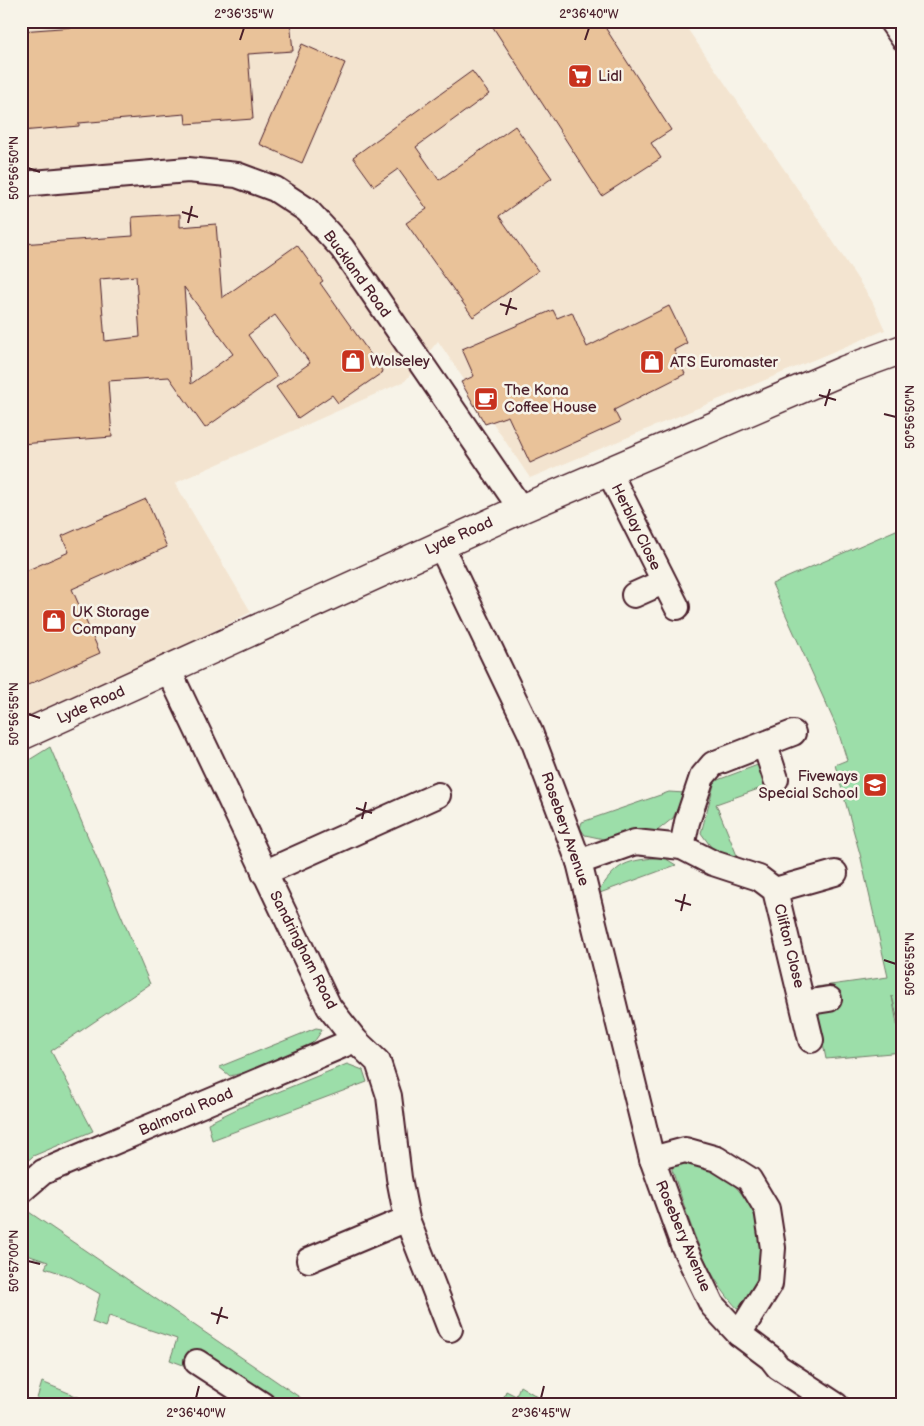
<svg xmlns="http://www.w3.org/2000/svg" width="924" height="1426" font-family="'Balsamiq Sans',sans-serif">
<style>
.built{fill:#f3e4d0}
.green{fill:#9cdea9;stroke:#737e6a}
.building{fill:#e9c299;stroke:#4a1f2b;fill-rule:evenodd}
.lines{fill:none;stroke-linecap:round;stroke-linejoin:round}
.minor-casing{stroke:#4a1f2b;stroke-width:28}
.tertiary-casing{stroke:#4a1f2b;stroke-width:31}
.minor{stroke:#f7f3e8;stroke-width:24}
.tertiary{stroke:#f7f3e8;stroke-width:28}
.ticks{fill:none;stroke:#4a1f2b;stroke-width:2}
.labels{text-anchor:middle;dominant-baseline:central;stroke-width:5;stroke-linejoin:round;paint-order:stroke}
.poi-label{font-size:15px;fill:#4a1f2b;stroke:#f7f3e8;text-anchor:start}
.street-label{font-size:15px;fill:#4a1f2b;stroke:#f7f3e8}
.neatline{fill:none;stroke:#4a1f2b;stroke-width:2}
.ticks-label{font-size:12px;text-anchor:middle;fill:#4a1f2b}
</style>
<rect width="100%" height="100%" fill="#f7f3e8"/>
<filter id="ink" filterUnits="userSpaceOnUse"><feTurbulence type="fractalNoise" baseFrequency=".02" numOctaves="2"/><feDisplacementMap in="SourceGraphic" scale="10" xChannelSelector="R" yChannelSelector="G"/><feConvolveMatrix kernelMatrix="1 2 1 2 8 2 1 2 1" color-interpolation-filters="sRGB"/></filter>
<g filter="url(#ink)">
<!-- built -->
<path class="built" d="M21 21H682L819 220 872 301 885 330 530 478 438 341 405 381 175 483 251 612 21 728Z"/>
<!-- green -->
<g class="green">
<path d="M903 527V818L900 819 903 833V1041L892 996 902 1052 826 1059 818 1019 816 987 888 977 860 854 835 765 847 760 837 728 772 584Z"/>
<path d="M50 747 150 984 51 1051 93 1131 33 1156 21 1167V765Z"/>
<path d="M763 763 767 786 716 804 740 863 719 858 701 833 715 781Z"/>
<path d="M669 792 685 793 673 818 657 831 604 839 585 835 580 828 582 822Z"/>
<path d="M663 857 676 865 597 894C618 861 626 861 663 857Z"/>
<path d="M316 1028 322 1029C310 1059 259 1069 230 1076L219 1067Z"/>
<path d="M347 1064 363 1070 367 1082 212 1140 208 1123 241 1107Z"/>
<path d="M673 1160C690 1162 705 1165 720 1174 750 1191 774 1246 760 1279 755 1290 747 1301 741 1312 702 1274 690 1220 672 1170Z"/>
<path d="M26 1210 311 1405H282L201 1351 191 1368 170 1360 177 1339 109 1316 105 1327 92 1322 100 1294 69 1276 45 1268 48 1262 21 1253V1218Z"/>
<path d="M42 1382 98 1405H21V1401L35 1405Z"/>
<path d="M520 1386 551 1405H501L506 1391 516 1396Z"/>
</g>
<!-- building -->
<g class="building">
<path d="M100 21H290L293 51 248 54 253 119 186 124 185 114 79 123V126L21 131V31L100 25Z"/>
<path d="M489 21H601L671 130 651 143 661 158 602 196Z"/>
<path d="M302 44 345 63 302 163 259 144Z"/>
<path d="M472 71 489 94 416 147 439 180 515 126 552 178 499 216 538 271 473 317 406 223 427 209 398 169 374 186 353 157Z"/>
<path d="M180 214V227L216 224 222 298 297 245 323 281 320 283 383 372 338 403 332 395 298 418 276 387 310 363 275 315 248 335 277 377 205 428 169 377 108 381 112 437 21 444V244L133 236 132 217ZM136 276 140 337 105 341 100 279ZM184 287 233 354 191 384Z"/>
<path d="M669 306 687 343 674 350 685 374 614 410 620 422 530 463 508 416 485 424 461 382 474 376 462 349 553 310 557 318 572 312 587 347Z"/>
<path d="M146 499 167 547 72 589 100 653 21 688V573L69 552 62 536Z"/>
</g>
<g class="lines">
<defs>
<g id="minor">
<path d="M891 21 903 38"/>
<path d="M21 184 188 170 237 175 275 189 307 210 342 248 521 509"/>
<path d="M609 472 677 607"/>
<path d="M440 544 530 732 579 862 652 1159 683 1245 712 1305 739 1334 771 1358 778 1367 836 1405"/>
<path d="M634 595 663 582"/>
<path d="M169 671 329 1007 355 1040 378 1062 389 1096 399 1178 407 1219 450 1329"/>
<path d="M765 745 776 779"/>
<path d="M682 847 687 822 702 777 713 764 793 733"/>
<path d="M579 862 635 842 682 847 713 863 759 878 775 890 811 1040"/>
<path d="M264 873 438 795"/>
<path d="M775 890 835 873"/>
<path d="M804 1003 829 999"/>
<path d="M652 1159 685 1150 717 1159 749 1179 767 1209 773 1248 770 1284 739 1334"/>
<path d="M21 1191 43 1172 355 1040"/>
<path d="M309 1260 407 1219"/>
<path d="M197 1362 263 1405"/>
</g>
<path id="tertiary" d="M21 736 521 509 845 370 903 349"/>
</defs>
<!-- minor casing -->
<use href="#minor" class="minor-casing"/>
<!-- tertiary casing -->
<use href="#tertiary" class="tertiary-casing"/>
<!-- minor -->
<use href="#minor" class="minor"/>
<!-- tertiary -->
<use href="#tertiary" class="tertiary"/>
</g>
</g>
<!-- ticks -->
<path class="ticks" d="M240 40 244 28M585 40 589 28M28 168 40 172M182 212 198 217M188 223 192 206M500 304 517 309M506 315 511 298M819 395 836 400M825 406 830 389M884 414 896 417M28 714 40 718M356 808 372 813M362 819 366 802M675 900 691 905M681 911 685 894M884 960 896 964M28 1261 40 1264M211 1313 228 1318M217 1324 222 1307M196 1398 199 1386M541 1398 544 1386"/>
<!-- icons -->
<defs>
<symbol id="supermarket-square" viewBox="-11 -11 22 22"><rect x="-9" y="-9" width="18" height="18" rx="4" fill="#c8321e" stroke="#f7f3e8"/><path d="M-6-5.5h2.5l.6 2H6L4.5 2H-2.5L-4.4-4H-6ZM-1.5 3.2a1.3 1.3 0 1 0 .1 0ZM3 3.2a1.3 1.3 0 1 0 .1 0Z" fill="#fff"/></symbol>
<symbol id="shop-square" viewBox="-11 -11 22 22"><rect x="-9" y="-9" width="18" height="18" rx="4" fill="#c8321e" stroke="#f7f3e8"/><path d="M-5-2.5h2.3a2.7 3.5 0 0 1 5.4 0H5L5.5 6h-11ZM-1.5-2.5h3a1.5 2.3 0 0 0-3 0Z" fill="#fff"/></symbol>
<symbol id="cafe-square" viewBox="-11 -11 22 22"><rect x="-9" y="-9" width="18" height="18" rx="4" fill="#c8321e" stroke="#f7f3e8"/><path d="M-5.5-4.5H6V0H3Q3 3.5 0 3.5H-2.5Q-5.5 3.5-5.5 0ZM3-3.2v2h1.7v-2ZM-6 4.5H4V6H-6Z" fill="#fff"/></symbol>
<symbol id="school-square" viewBox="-11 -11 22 22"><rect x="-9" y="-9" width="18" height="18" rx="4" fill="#c8321e" stroke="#f7f3e8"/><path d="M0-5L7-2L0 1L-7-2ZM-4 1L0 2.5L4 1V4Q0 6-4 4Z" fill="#fff"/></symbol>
</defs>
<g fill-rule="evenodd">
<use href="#supermarket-square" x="566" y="62" width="28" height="28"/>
<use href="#shop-square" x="339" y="347" width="28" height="28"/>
<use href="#shop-square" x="638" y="348" width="28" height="28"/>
<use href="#cafe-square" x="472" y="385" width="28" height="28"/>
<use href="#shop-square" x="40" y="607" width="28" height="28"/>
<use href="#school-square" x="861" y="771" width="28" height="28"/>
</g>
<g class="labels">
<!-- poi labels -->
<g class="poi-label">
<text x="598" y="76">Lidl</text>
<text x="370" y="361">Wolseley</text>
<text x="670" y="362">ATS Euromaster</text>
<text x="504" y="390">The Kona<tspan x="504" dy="17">Coffee House</tspan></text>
<text x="72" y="612">UK Storage<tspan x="72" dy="17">Company</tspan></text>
<text x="858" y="776" text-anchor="end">Fiveways<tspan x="858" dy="17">Special School</tspan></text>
</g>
<!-- street labels -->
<g class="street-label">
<text transform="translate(357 274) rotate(54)">Buckland Road</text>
<text transform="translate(636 527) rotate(64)">Herblay Close</text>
<text transform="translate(459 536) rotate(-24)">Lyde Road</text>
<text transform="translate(91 705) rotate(-24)">Lyde Road</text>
<text transform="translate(565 829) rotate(71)">Rosebery Avenue</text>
<text transform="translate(789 946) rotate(76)">Clifton Close</text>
<text transform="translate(303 950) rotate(63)">Sandringham Road</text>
<text transform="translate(186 1112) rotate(-23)">Balmoral Road</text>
<text transform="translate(683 1236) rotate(67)">Rosebery Avenue</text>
</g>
</g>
<!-- margin -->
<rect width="924" height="1426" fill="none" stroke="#f7f3e8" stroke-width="55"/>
<rect x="28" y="28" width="868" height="1370" class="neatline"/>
<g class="ticks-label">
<text x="244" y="18">2°36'35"W</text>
<text x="589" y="18">2°36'40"W</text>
<text transform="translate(14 168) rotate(-90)" y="4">50°56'50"N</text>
<text transform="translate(910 417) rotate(-90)" y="4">50°56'50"N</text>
<text transform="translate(14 714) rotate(-90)" y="4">50°56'55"N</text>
<text transform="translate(910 964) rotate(-90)" y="4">50°56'55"N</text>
<text transform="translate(14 1261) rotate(-90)" y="4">50°57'00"N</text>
<text x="196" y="1417">2°36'40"W</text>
<text x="541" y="1417">2°36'45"W</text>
</g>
</svg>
